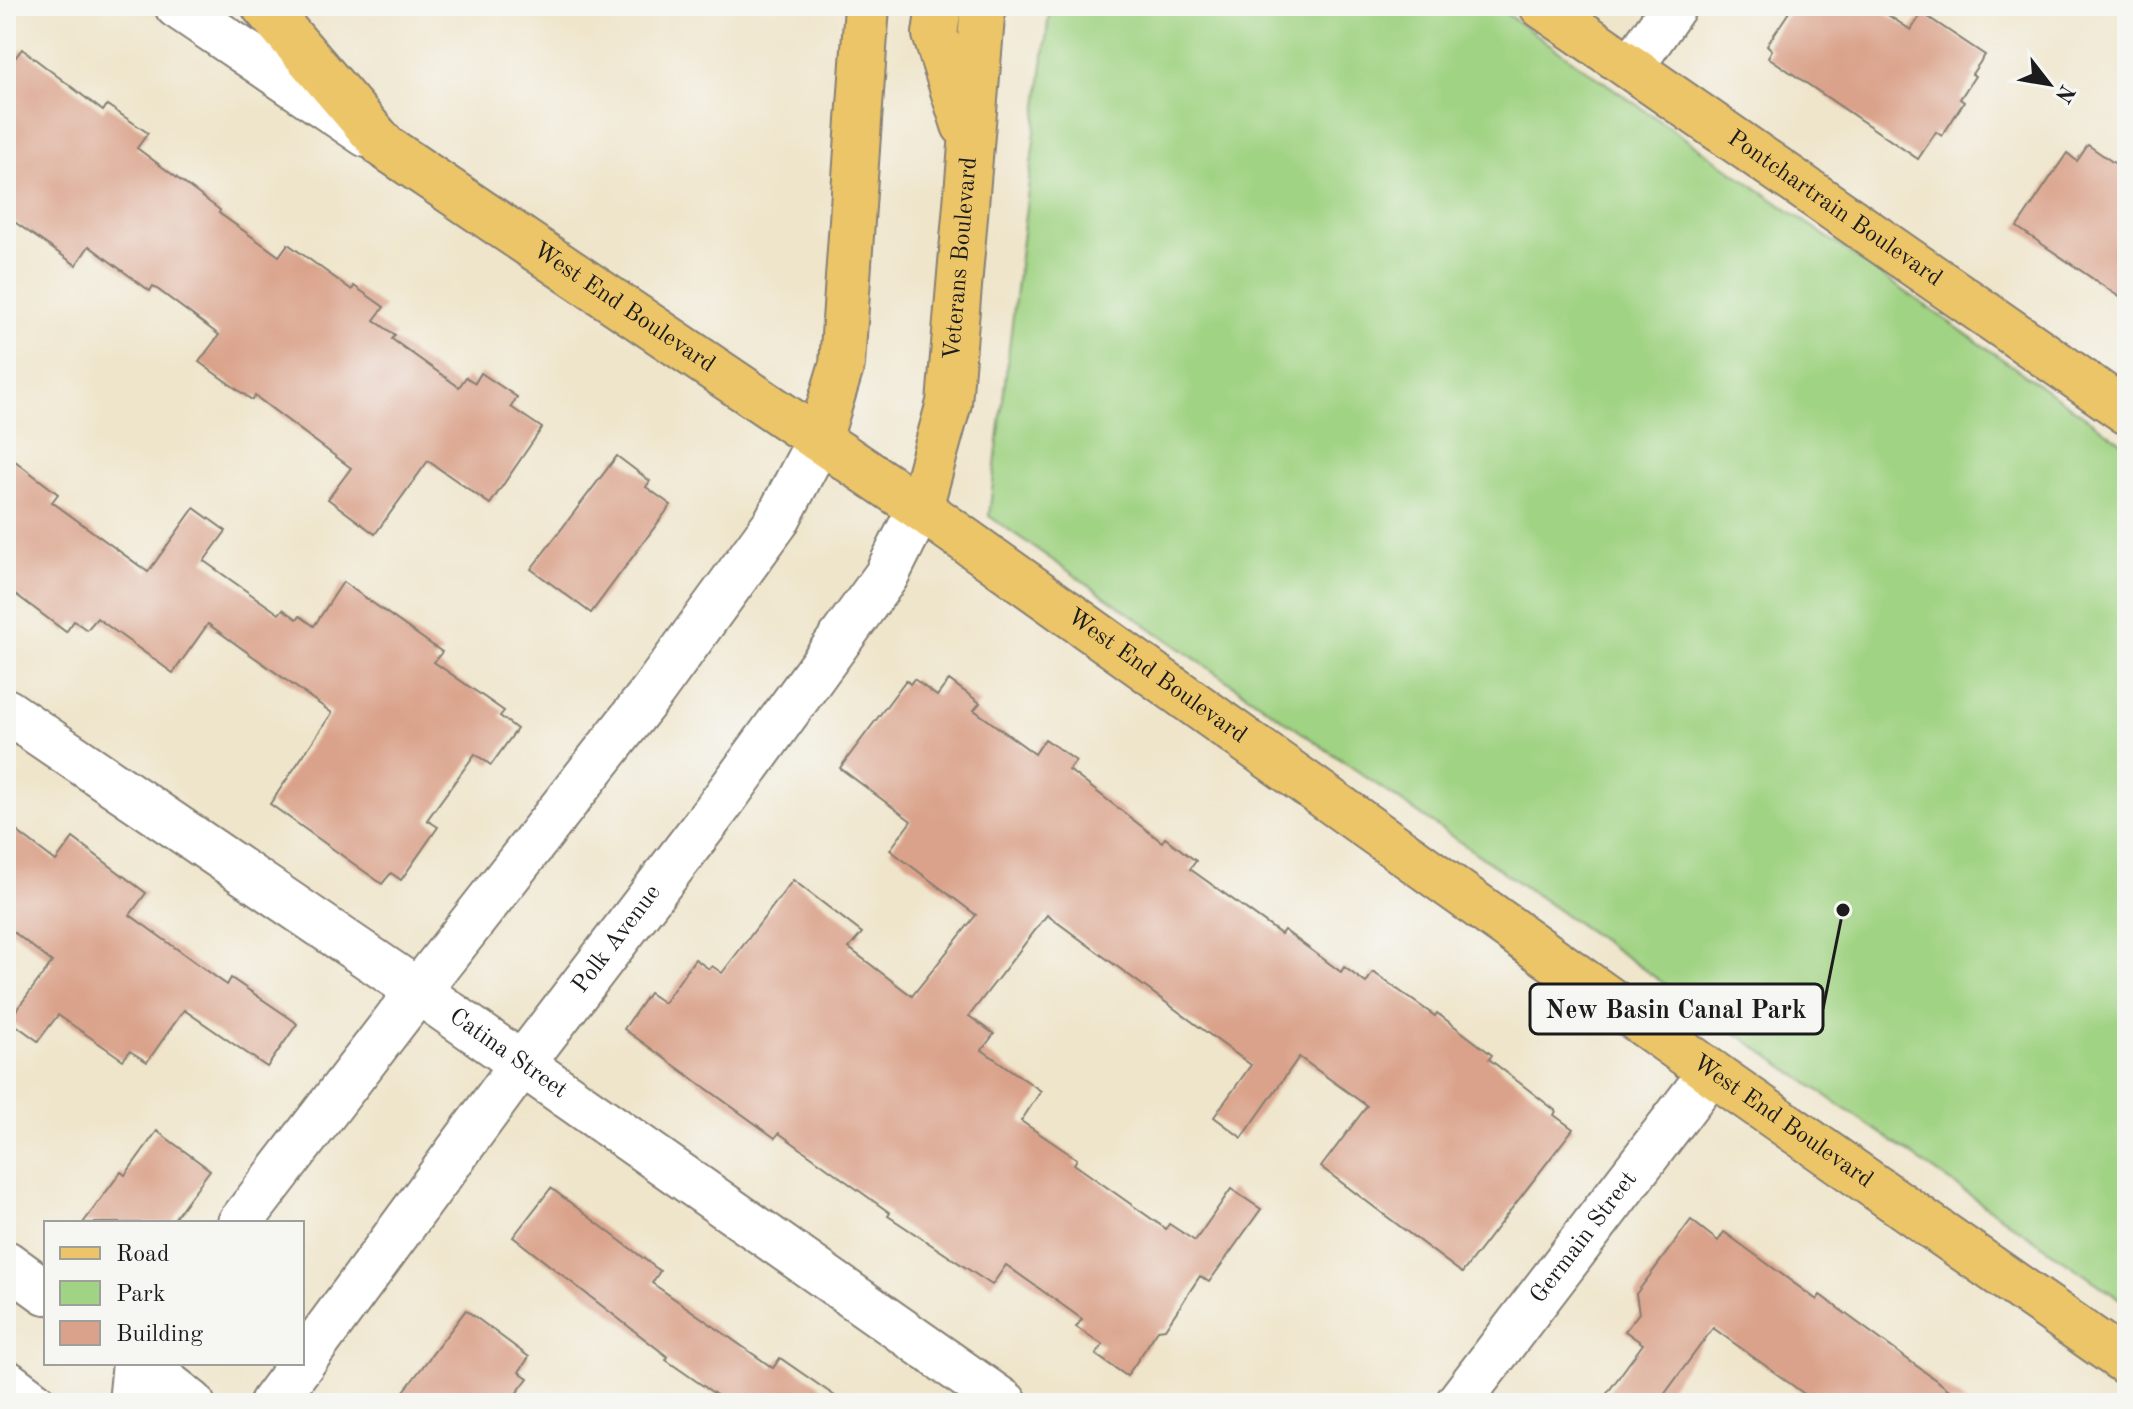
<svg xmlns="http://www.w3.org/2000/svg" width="2133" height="1409" font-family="'Old Standard TT',serif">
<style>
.green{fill:#a0d383;stroke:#5e7850;stroke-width:2}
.building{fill:#daa28a}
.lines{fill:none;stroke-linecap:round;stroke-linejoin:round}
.minor-casing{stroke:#868074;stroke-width:48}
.major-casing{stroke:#868074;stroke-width:48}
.highway-casing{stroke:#868074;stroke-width:48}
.minor{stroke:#fff;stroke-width:44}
.major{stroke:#edc569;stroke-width:44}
.highway{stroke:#edc569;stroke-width:44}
.labels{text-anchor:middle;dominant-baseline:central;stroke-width:6;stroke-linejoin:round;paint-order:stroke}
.street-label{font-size:24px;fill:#1c1c1c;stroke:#f6f6f2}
.leader{fill:none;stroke:#1c1c1c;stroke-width:3}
.callout-dot{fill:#1c1c1c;stroke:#f6f6f2;stroke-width:3}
.callout{fill:#f6f6f2;stroke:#1c1c1c;stroke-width:3}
.callout-label{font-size:26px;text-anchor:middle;font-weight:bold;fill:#1c1c1c}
</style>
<rect width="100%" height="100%" fill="#f6f6f2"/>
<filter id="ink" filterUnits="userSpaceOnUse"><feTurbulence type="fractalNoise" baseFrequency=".0125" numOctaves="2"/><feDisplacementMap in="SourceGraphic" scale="16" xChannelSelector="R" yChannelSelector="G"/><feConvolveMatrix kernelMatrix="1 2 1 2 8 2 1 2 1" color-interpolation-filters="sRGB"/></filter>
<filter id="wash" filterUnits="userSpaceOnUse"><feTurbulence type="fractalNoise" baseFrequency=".006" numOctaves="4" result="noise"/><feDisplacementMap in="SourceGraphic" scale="32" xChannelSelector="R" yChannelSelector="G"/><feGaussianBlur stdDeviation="1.8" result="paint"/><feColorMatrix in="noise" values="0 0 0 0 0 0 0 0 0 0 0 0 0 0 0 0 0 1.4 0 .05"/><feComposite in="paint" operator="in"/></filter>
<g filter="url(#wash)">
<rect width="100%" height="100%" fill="#efe5cb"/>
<!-- green -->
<path class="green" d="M1050 6H1495L2127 446V1304L989 516Z"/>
<g id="blocks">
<!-- building -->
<g class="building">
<path d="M1793 6H1874L1911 30 1922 13 1985 55 1972 74 1975 76 1960 99 1964 102 1942 136 1936 132 1918 159 1768 57 1772 50 1767 45Z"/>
<path d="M22 49 103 111 107 105 148 133 137 148 220 210 219 213 279 256 288 244 352 290 354 286 384 307 374 320 395 335 392 339 459 387 466 377 475 383 481 373 517 397 511 407 542 428 490 504 428 461 375 534 328 499 351 468 255 396 252 400 199 362 219 335 153 286 150 291 89 246 76 265 6 216V70Z"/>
<path d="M2088 145 2127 172V302L2017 227 2067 153 2077 161Z"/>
<path d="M6 454 58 494 52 502 148 572 194 508 226 531 204 561 279 614 283 609 297 619 300 616 314 626 343 582 442 652 434 662 504 711 500 716 517 729 491 765 475 754 427 820 438 827 401 880 391 873 382 884 270 804 332 713 208 624 173 673 97 618 87 630 74 621 66 632 6 587Z"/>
<path d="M617 456 650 481 646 487 671 505 591 613 531 569Z"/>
<path d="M914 679 937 696 949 680 980 703 974 710 1035 754 1045 739 1076 761 1069 770 1162 842 1165 838 1196 861 1190 869 1281 934 1284 930 1341 972 1344 967 1366 983 1373 972 1435 1016 1437 1013 1492 1055 1489 1059 1556 1111 1554 1115 1573 1129 1462 1273 1321 1167 1367 1106 1299 1057 1242 1138 1214 1117 1251 1065 1047 915 969 1016 994 1034 982 1050 1041 1091 1021 1121 1077 1159 1074 1164 1166 1229 1169 1224 1195 1241 1231 1189 1261 1209 1209 1282 1200 1276 1165 1329 1158 1330 1127 1376 1096 1355 1103 1345 1076 1327 1082 1319 1006 1265 992 1285 888 1216 890 1213 779 1133 775 1138 624 1029 649 993 664 1003 695 959 709 969 712 966 722 973 793 880 862 933 849 948 912 996 976 915 890 850 911 821 840 768 906 680 910 684Z"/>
<path d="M6 823 56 861 73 838 146 893 130 915 227 985 231 978 294 1021 297 1024 267 1067 184 1010 147 1062 130 1051 123 1060 58 1015 38 1041 9 1020 52 962 6 926Z"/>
<path d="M157 1131 210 1170 171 1223H83L121 1172 125 1175Z"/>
<path d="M551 1188 660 1271 652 1283 773 1368 780 1358 845 1403H728L666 1360 668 1357 513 1237Z"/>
<path d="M1691 1220 1718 1241 1724 1232 1817 1300 1820 1295 1967 1403H1817L1713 1328 1658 1403H1600L1643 1344 1625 1331 1639 1313 1636 1294Z"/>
<path d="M466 1310 529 1357 519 1372 528 1378 509 1403H395Z"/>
</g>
</g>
</g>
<g filter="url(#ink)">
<use href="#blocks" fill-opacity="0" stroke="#868074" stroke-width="2"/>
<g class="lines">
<defs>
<g id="minor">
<path d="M177 6 367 135"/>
<path d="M1632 66 1674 6"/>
<path id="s1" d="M6 711 418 991 1005 1403"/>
<path d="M240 1223 418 991 653 691 776 522 819 440"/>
<path d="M6 1263 46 1292"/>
<path d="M141 1363 192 1403"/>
<path id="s2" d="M302 1363 522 1064 716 810 886 576 920 508"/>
<path d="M6 1382 34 1403"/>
<path d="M131 1403 135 1363"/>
<path d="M272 1403 302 1363"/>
<path id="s3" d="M1458 1403 1711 1072"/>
</g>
<g id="major">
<path d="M939 6 935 34 964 125"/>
<path id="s4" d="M1542 6 2127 412"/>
<path id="s5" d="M385 147 920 508 1711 1072 2127 1363"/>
<path d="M819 440 842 364 867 6"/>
<path id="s6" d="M920 508 949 403 983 6"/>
</g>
<path id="highway" d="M264 6 385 147"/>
</defs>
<!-- minor casing -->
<use href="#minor" class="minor-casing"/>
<!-- major casing -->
<use href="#major" class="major-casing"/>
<!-- highway casing -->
<use href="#highway" class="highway-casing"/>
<!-- minor -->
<use href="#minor" class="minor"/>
<!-- major -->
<use href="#major" class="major"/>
<!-- highway -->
<use href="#highway" class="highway"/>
</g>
</g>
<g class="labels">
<!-- street labels -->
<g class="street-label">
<text stroke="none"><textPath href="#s4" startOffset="356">Pontchartrain Boulevard</textPath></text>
<text stroke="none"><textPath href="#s6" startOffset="254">Veterans Boulevard</textPath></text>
<text stroke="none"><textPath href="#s5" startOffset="288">West End Boulevard</textPath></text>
<text stroke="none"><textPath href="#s5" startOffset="936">West End Boulevard</textPath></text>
<text stroke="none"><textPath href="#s2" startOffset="528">Polk Avenue</textPath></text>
<text stroke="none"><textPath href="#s1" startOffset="608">Catina Street</textPath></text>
<text stroke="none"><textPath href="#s5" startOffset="1704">West End Boulevard</textPath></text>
<text stroke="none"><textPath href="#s3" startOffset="208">Germain Street</textPath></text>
</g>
</g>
<!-- callouts -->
<path class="leader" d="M1843 910L1823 1009"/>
<circle class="callout-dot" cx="1843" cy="910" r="8"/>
<rect class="callout" x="1530" y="984" width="293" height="50" rx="8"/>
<g class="callout-label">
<text x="1676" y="1018">New Basin Canal Park</text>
</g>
<!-- margin -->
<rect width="2133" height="1409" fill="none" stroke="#f6f6f2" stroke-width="32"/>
<!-- legend -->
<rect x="44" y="1221" width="260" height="144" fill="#f6f6f2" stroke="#9f9f9c" stroke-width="2"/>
<rect x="60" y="1247" width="40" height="12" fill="#edc569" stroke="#9f9f9c" stroke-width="2"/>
<text x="116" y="1261" font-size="24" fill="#1c1c1c">Road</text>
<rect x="60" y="1281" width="40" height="24" fill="#a0d383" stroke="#9f9f9c" stroke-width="2"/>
<text x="116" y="1301" font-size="24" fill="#1c1c1c">Park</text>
<rect x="60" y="1321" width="40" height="24" fill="#daa28a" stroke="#9f9f9c" stroke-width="2"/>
<text x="116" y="1341" font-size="24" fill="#1c1c1c">Building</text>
<!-- north arrow -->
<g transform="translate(2049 84) rotate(121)" stroke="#f6f6f2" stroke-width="6" paint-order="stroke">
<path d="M0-6L14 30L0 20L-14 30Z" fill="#1c1c1c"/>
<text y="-12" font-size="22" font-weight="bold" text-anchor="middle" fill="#1c1c1c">N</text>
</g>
</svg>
